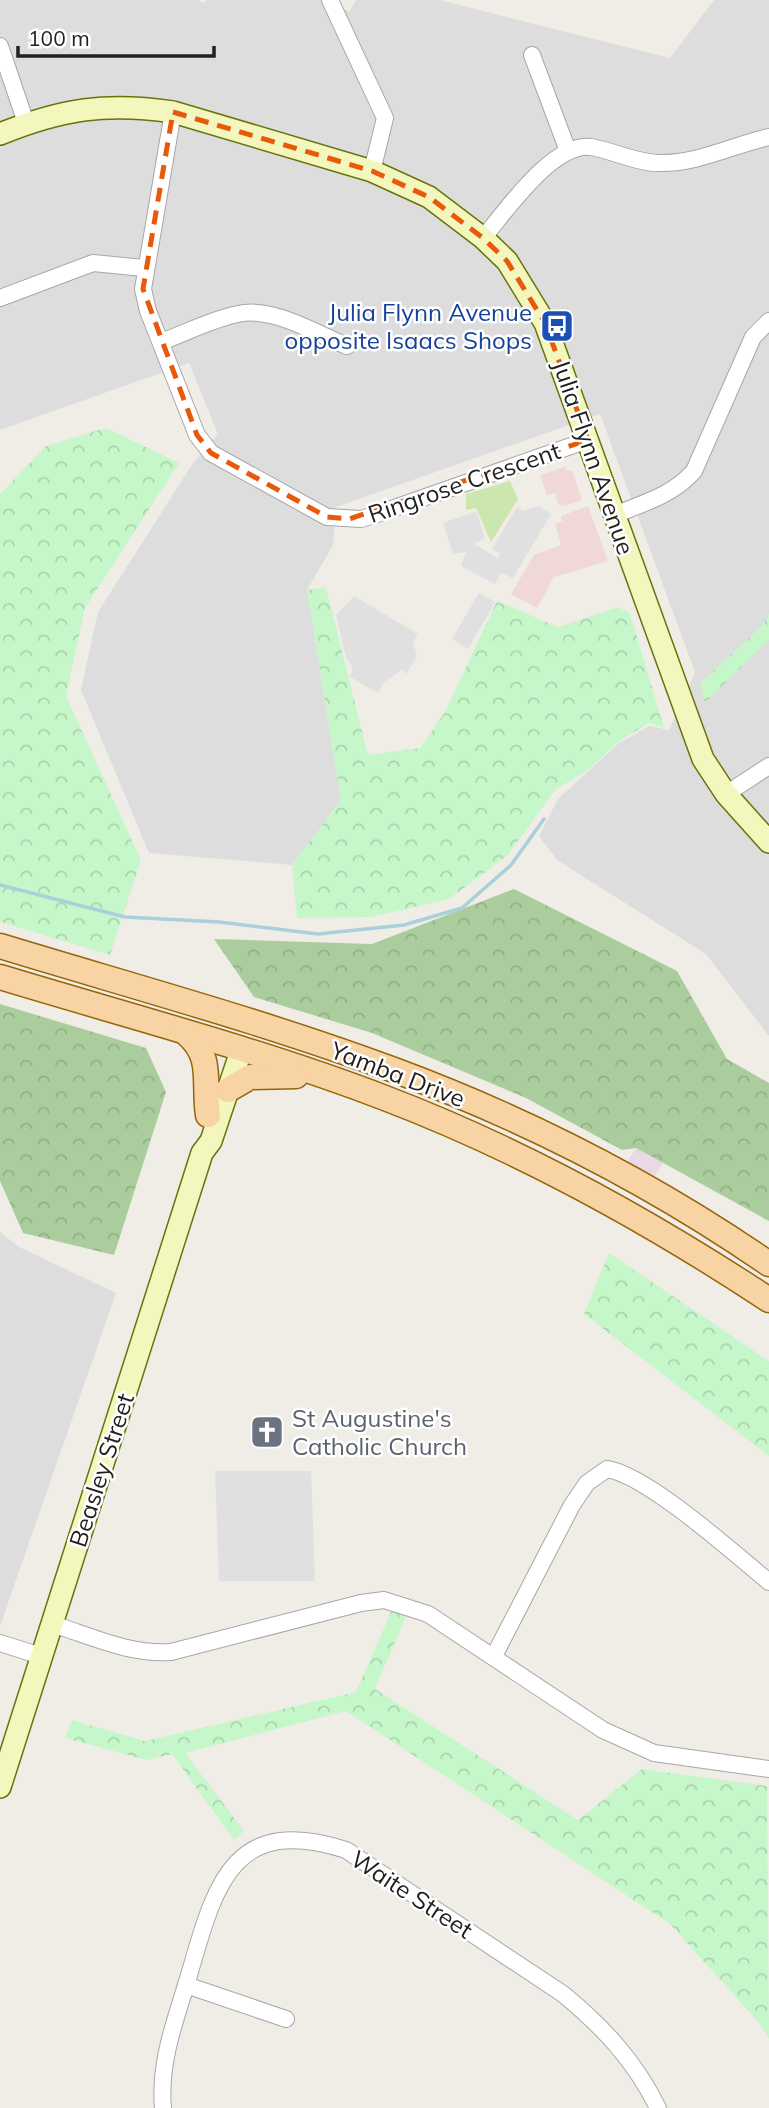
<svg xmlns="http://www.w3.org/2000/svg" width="769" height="2108" font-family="Mulish,sans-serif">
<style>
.residential{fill:#dedddd}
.commercial{fill:#f0d8d7}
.industrial{fill:#e9d9e6}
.forest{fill:url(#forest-crowns)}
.park{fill:url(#park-crowns)}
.garden{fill:#cbe7af}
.parking{fill:#e0e0e0}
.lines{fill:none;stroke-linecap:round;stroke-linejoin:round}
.stream{stroke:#a9d0db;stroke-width:3.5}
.street-casing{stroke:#a7a7a7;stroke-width:18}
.secondary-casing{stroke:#68730a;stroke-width:24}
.primary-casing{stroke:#956507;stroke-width:27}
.street{stroke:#fff;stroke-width:16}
.secondary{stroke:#f4f7bd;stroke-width:21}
.primary{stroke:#f8d3a4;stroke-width:24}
.marked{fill:none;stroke:#e8590c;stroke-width:5;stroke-dasharray:14 9;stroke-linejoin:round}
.labels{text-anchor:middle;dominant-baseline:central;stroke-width:5;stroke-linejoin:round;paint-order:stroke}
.transit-label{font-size:24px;fill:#164399;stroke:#fff;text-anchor:end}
.street-label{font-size:24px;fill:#202020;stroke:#fff}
.worship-label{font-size:24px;fill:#5b616d;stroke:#fff;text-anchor:start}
</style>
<defs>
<pattern id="forest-crowns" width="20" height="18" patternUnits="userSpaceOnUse" patternTransform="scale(1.75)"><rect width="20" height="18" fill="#abcd9d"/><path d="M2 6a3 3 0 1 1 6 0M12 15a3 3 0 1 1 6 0" fill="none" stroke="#93b087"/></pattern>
<pattern id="park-crowns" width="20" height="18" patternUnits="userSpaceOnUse" patternTransform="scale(1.75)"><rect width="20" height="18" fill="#c6f7ca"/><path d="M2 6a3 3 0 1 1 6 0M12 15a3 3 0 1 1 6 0" fill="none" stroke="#aad3ad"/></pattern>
</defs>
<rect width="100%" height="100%" fill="#f0ede7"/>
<!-- residential -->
<g class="residential">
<path d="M0 0H198L203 3 207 0H331L349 12 356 0H440L670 58 714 0H769V1036L706 954 557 860 539 836 558 799 618 744 649 726 669 730 695 672 600 414 336 507 333 545 307 590 341 800 292 865 149 853 81 690 98 612 193 463 218 434 189 363 0 430Z"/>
<path d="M0 1232 19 1247 116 1293 0 1626Z"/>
</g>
<!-- commercial -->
<g class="commercial">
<path d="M565 467 567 471 572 470 582 500 563 506 558 504 555 493 547 495 540 475Z"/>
<path d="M588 506 608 561 554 577 537 608 511 594 534 555 561 545 555 524 562 521 561 516Z"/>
</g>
<!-- industrial -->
<path class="industrial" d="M636 1148 663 1163 654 1177 627 1163Z"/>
<!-- forest -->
<g class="forest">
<path d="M514 889 677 971 727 1059 769 1083V1221L636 1148 622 1150 526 1098 372 1033 254 997 214 939 372 944Z"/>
<path d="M0 1004 146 1048 166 1092 114 1255 23 1233 0 1181Z"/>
</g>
<!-- park -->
<g class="park">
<path d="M106 428 179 463 85 608 66 696 141 860 110 955 0 922V494L46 446Z"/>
<path d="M326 587 368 755 420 748 445 712 497 601 558 627 618 607 630 613 664 728 649 723 618 742 588 770 555 790 508 855 449 899 372 917 297 918 292 865 341 800 307 590Z"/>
<path d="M769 614V640L705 703 700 683 761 627Z"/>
<path d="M609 1253 769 1361V1456L584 1314Z"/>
<path d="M391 1612 407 1614 375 1689 578 1820 642 1769 767 1786 769 2039 761 2025 670 1924 346 1711 185 1753 244 1831 234 1840 172 1754 147 1760 65 1738 72 1720 145 1741 356 1692Z"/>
</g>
<!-- garden -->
<path class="garden" d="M510 481 518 499 491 542 476 508 466 510V494Z"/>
<!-- parking -->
<g class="parking">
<path d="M539 506 551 514 513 578 501 573 495 584 461 566 466 552 453 554 443 523 476 511 485 538 474 544 498 558 500 553 492 549 517 507 524 511Z"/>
<path d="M479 593 495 602 468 649 452 639Z"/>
<path d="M354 596 418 634 413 642 417 656 406 674 402 670 384 682 378 693 350 677 353 667 346 658 336 615Z"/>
<path d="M215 1471H311L315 1581H219Z"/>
</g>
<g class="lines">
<!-- stream -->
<path class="stream" d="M0 885 125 917 219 922 318 934 404 925 462 908 511 865 544 819"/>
<defs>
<g id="street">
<path d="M330 0 385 118 372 171"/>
<path d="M0 46 26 123"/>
<path d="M532 55 568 151"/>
<path d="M173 112 143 289 148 311 197 435 211 453 327 517 361 519 380 513 588 440"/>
<path d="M483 238C506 211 553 142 591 147 614 151 637 163 659 163 697 164 733 145 769 137"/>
<path d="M0 298 93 263 144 268"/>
<path d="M161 342C186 333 212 319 238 314 272 306 315 333 347 346"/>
<path d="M614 515C644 503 673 495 694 471L753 337 769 321"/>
<path d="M726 794 769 766"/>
<path d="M52 1624C91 1636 130 1655 171 1652L361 1603 384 1600 428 1614 603 1730 654 1753 769 1769"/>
<path d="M0 1643 41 1656"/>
<path d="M494 1656 572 1505 587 1483 607 1469C647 1475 735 1554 769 1582"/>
<path d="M186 1985 286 2019"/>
<path d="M163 2108C159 2064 174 2024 187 1982 214 1891 228 1812 346 1850L563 1994C603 2027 635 2061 658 2108"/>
</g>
<g id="secondary">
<path d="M0 134C62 109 106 102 173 112L372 171 429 197 483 238 507 261 545 323 703 759 726 794 769 842"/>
<path d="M0 1787 202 1153 211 1141 241 1051"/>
</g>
<g id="primary">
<path d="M0 946C131 986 265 1022 394 1070 526 1119 653 1184 769 1264"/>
<path d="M0 977C128 1016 260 1050 385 1098 521 1150 648 1220 769 1300"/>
<path d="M187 1034C214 1057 203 1084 208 1115"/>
<path d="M228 1090 250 1077 296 1076"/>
</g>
</defs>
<!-- street casing -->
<use href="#street" class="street-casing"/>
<!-- secondary casing -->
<use href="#secondary" class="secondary-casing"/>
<!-- primary casing -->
<use href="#primary" class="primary-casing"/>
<!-- street -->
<use href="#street" class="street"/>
<!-- secondary -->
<use href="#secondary" class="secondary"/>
<!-- primary -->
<use href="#primary" class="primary"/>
</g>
<!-- marked area -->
<path class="marked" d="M173 112 372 171 429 197 483 238 507 261 545 323 588 440 349 519 327 517 211 453 197 435 143 289Z"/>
<!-- icons -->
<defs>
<symbol id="bus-square" viewBox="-11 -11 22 22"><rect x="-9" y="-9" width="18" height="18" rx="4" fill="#1a4fb4" stroke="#fff"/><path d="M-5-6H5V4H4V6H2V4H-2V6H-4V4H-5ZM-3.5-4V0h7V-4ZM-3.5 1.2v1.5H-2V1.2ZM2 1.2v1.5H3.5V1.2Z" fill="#fff"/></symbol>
<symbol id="church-square" viewBox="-11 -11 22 22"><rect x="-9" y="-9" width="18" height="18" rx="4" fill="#6b7280" stroke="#fff"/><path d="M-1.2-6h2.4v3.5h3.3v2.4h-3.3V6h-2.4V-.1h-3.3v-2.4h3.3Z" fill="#fff"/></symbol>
</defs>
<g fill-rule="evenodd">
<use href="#bus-square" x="538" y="307" width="38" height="38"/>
<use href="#church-square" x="248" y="1413" width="38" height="38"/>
</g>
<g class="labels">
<!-- transit labels -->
<g class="transit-label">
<text x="532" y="312">Julia Flynn Avenue<tspan x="532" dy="28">opposite Isaacs Shops</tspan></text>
</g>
<!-- street labels -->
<g class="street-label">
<text transform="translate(594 457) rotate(71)">Julia Flynn Avenue</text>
<text transform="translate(464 482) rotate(-19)">Ringrose Crescent</text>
<text transform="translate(398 1074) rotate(21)">Yamba Drive</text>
<text transform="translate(101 1470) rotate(-72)">Beasley Street</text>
<text transform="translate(412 1894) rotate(33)">Waite Street</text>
</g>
<!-- worship labels -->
<g class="worship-label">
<text x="292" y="1418">St Augustine's<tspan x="292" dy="28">Catholic Church</tspan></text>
</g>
</g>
<!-- scale -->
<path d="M18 46v10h196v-10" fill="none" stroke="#202020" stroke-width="3.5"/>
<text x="28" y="46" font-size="21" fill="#202020" stroke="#ffffff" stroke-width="5" paint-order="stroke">100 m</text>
</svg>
